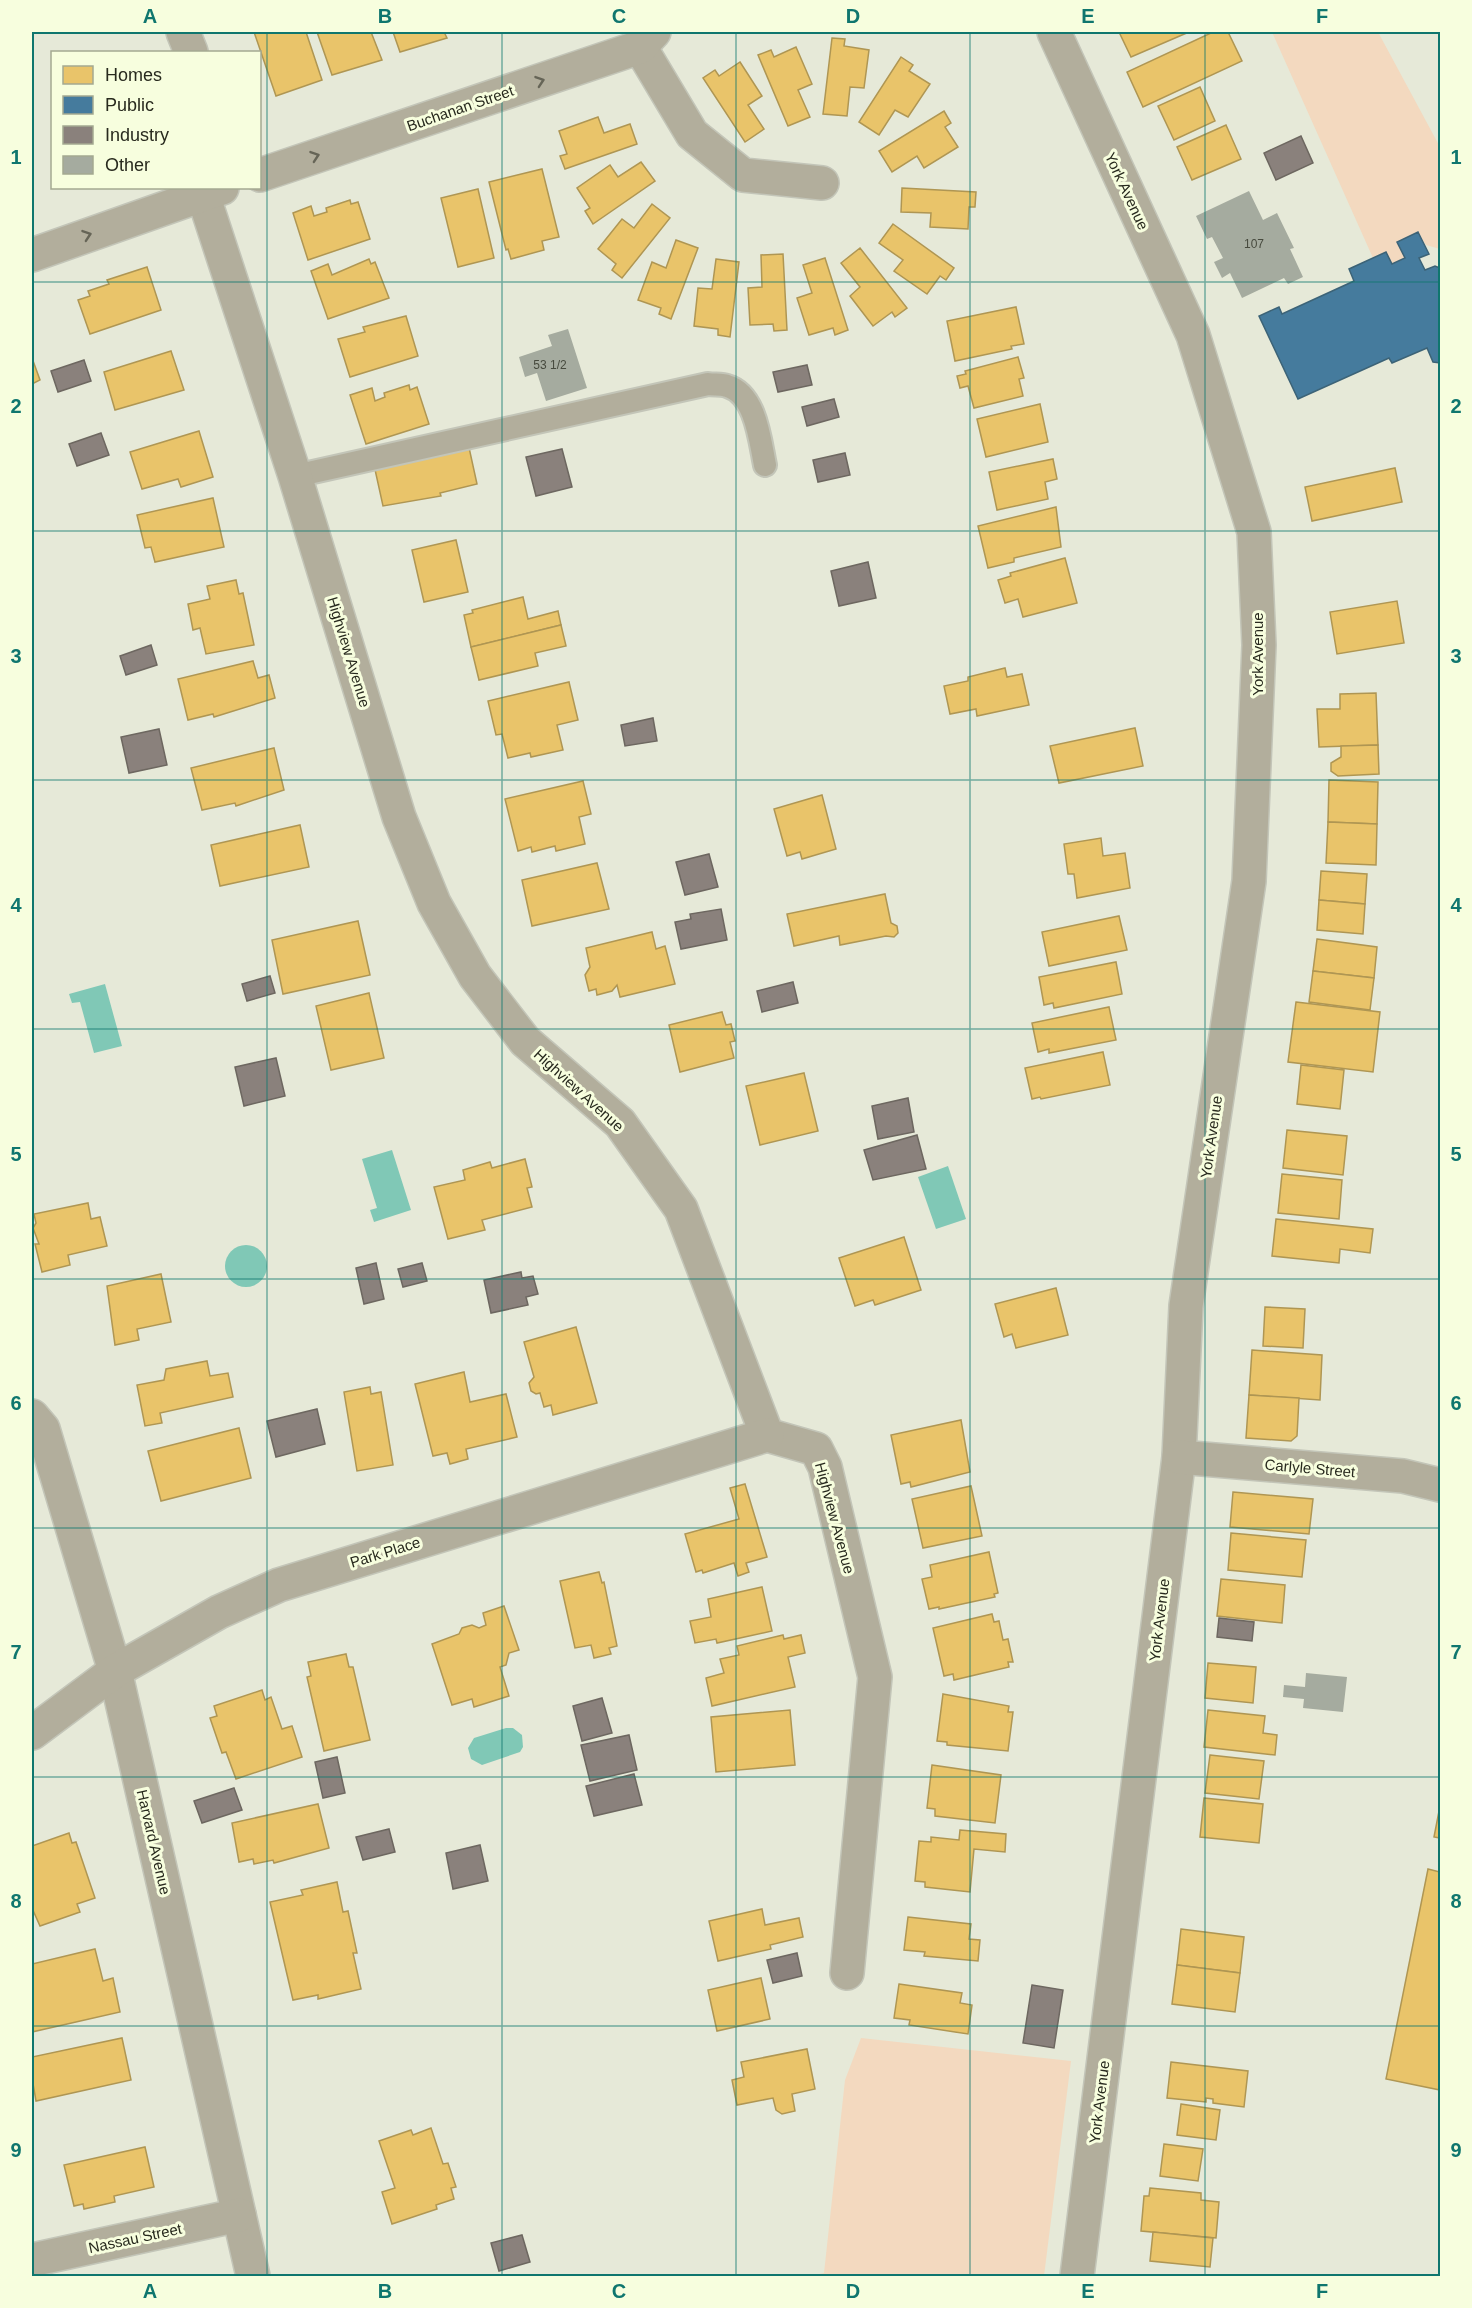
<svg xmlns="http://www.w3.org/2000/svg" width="1472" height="2308" font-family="Arial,sans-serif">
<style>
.green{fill:#f3d9bf}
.water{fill:#80c8b6}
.homes{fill:#e9c46a;stroke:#af9653;stroke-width:1.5}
.public{fill:#457b9d;stroke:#3c6377;stroke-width:1.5}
.industry{fill:#8a817c;stroke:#6d6760;stroke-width:1.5}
.building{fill:#a5ab9f}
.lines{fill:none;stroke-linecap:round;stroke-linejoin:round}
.lane-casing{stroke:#c3c5b8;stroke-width:26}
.street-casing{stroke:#c3c5b8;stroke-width:36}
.lane{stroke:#b2ae9c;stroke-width:22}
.street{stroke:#b2ae9c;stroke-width:33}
.oneway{stroke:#666557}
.grid{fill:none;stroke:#0f766e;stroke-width:1.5;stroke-opacity:0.55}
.labels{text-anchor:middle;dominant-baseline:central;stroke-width:6;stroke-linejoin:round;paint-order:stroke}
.number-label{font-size:12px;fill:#474a3e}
.street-label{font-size:15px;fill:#282a1e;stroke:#f7fede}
.neatline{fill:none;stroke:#0f766e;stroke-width:2}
.grid-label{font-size:20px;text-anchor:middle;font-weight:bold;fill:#0f766e}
</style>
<rect width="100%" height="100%" fill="#e6e9d8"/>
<!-- green -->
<g class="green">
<path d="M1272 32H1378L1440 147V249L1426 245 1418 233 1398 242 1405 258 1392 264 1386 252 1373 258Z"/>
<path d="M861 2038 1071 2061 1044 2276H810L824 2273 845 2080Z"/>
</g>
<!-- water -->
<g class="water">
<path d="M105 984 122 1046 94 1053 80 1002 72 1003 69 994Z"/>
<path d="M392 1150 411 1210 374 1222 370 1210 377 1208 362 1159Z"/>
<path d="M948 1166 966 1219 936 1229 918 1177Z"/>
<circle cx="246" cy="1266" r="21"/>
<path d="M506 1728H513L522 1735 523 1747 520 1752 482 1765 471 1759 468 1748 474 1738Z"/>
</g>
<!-- homes -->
<g class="homes">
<path d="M254 32H306L322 80 276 96Z"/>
<path d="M317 32H371L382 60 332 75Z"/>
<path d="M393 32H444L447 38 400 52Z"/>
<path d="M1119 32H1189L1131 57Z"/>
<path d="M1213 32H1228L1242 61 1143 107 1127 72Z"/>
<path d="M832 38 845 39 844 46 869 50 864 88 850 87 847 116 823 114Z"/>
<path d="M796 47 812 84 798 90 810 117 788 126 758 55 771 50 774 57Z"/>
<path d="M901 57 913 65 909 71 930 84 908 117 895 110 879 135 859 122Z"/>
<path d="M740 62 762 96 748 105 764 129 745 142 703 78 715 70 719 76Z"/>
<path d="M1200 87 1215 121 1174 140 1158 106Z"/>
<path d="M944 111 951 123 945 127 958 147 924 168 917 156 892 172 879 151Z"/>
<path d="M598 117 604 133 630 124 637 144 565 169 560 156 567 154 559 131Z"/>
<path d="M1226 125 1241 159 1192 180 1177 147Z"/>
<path d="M641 162 655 181 593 224 585 211 590 208 577 188 610 165 618 177Z"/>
<path d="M542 169 559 237 542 241 544 250 511 259 508 249 506 250 489 182Z"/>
<path d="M902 188 976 192 975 207H969L968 229 930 227 931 213 901 212Z"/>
<path d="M478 189 494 258 458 267 441 198Z"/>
<path d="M350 200 351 204 358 202 370 239 308 260 293 213 311 206 314 216 327 212 326 208Z"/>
<path d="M652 204 670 218 622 278 612 270 616 264 598 249 622 219 634 228Z"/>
<path d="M893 224 954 268 946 280 940 276 927 294 894 271 903 260 879 243Z"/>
<path d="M676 240 698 248 671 319 659 314 661 308 638 300 652 262 666 268Z"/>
<path d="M860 248 907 308 895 317 892 312 873 326 850 296 860 287 841 263Z"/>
<path d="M783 254 787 330 774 331 773 324 750 325 748 288 762 287 761 255Z"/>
<path d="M825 258 848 330 835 335 833 328 809 335 797 298 812 293 803 265Z"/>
<path d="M369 259 371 264 375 262 389 298 328 319 311 271 328 264 332 275Z"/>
<path d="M716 259 739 262 730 337 718 335V329L694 326 698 288 712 289Z"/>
<path d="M147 267 161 310 90 334 78 300 90 296 88 291 109 284 107 280Z"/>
<path d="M1016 307 1024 344 1011 346 1012 349 955 361 947 321Z"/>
<path d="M406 316 418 356 350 377 338 339 365 332 363 327Z"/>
<path d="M171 351 184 390 115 410 104 372Z"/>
<path d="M1018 357 1024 378 1019 379 1023 396 974 408 968 386 960 388 957 376 966 374 965 371Z"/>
<path d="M32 358 40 380 32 384Z"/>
<path d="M409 385 410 390 417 387 429 424 366 444 350 395 372 388 375 401 385 397 384 393Z"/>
<path d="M1040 404 1048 442 986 457 977 419Z"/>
<path d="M199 431 213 477 181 487 178 479 142 489 130 452Z"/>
<path d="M468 443 477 484 440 493 441 496 383 506 374 465Z"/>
<path d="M1053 459 1057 479 1045 482 1048 499 997 510 989 472Z"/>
<path d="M1395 468 1402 502 1312 521 1305 487Z"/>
<path d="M213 498 224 547 155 562 151 547 145 548 137 515Z"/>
<path d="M1056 507 1061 547 1014 558V562L988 568 978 526Z"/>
<path d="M456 540 468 592 424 602 412 550Z"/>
<path d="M1065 558 1077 603 1023 617 1018 599 1005 603 998 580 1011 576 1010 573Z"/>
<path d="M236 580 239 594 243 593 254 645 206 654 200 628 193 630 188 604 210 599 207 586Z"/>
<path d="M523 597 528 619 558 611 561 625 471 647 464 615 473 613 472 610Z"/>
<path d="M1397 601 1404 643 1337 654 1330 612Z"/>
<path d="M561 625 566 646 535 653 538 666 479 680 471 647Z"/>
<path d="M253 661 258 678 269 675 275 698 214 717 213 714 188 720 178 679Z"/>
<path d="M1005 668 1007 677 1022 674 1029 705 977 716 976 709 950 714 944 686 968 681V677Z"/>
<path d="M569 682 578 720 557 725 563 750 531 757 530 753 508 758 502 734 496 735 488 701Z"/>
<path d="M1376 693 1378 745 1319 747 1317 709H1340V694Z"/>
<path d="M1135 728 1143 766 1059 783 1050 746Z"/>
<path d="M1378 745 1379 774 1338 776 1331 771V763L1341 757V746Z"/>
<path d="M274 748 284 790 236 806 235 803 202 810 191 768Z"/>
<path d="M1329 780 1378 782 1377 824 1328 822Z"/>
<path d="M583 781 591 814 579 817 585 844 556 851 555 846 532 852 531 847 518 851 505 799Z"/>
<path d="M822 795 836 849 802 859 800 852 787 856 774 809Z"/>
<path d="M1328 822 1377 824 1376 865 1326 863Z"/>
<path d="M300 825 309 867 220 886 211 845Z"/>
<path d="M1101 838 1103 856 1125 853 1130 888 1077 898 1074 874H1068L1064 844Z"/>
<path d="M597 863 609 909 532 926 522 880Z"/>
<path d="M1321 871 1367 874 1365 904 1319 900Z"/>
<path d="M885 894 891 923 897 926 898 933 894 937 886 936 840 945 839 936 794 946 787 914Z"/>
<path d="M1319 900 1365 904 1363 934 1317 930Z"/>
<path d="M1119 916 1127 950 1049 966 1042 932Z"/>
<path d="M358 921 370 975 283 994 272 940Z"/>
<path d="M652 932 656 949 665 946 675 984 620 997 617 985 612 991 597 995 596 989 589 991 585 975 590 967 586 948Z"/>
<path d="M1317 939 1377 947 1374 978 1313 971Z"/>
<path d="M1116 962 1122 994 1054 1008 1053 1003 1044 1005 1039 977Z"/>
<path d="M1313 971 1374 978 1370 1010 1309 1002Z"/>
<path d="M369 993 384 1058 331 1070 316 1006Z"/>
<path d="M1296 1002 1380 1012 1373 1072 1288 1062Z"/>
<path d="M1109 1007 1116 1040 1049 1053V1049L1038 1052 1032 1023Z"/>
<path d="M722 1012 726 1025 731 1024 735 1041 730 1042 734 1058 680 1072 669 1025Z"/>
<path d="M1103 1052 1110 1085 1041 1099 1040 1097 1032 1099 1025 1068Z"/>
<path d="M1301 1065 1344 1070 1340 1109 1297 1104Z"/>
<path d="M804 1073 818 1131 760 1145 746 1086Z"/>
<path d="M1287 1130 1347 1136 1343 1175 1283 1168Z"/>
<path d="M525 1159 532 1187 527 1188 532 1207 482 1220 485 1230 448 1239 434 1187 465 1180 463 1170 490 1162 492 1168Z"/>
<path d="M1282 1174 1342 1180 1339 1219 1278 1213Z"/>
<path d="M88 1203 91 1219 100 1217 107 1246 68 1255 70 1265 42 1272 35 1244H39L33 1228 36 1223 34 1214Z"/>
<path d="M1276 1219 1373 1229 1370 1253 1340 1249 1339 1263 1272 1256Z"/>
<path d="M904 1237 921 1290 875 1305 873 1300 855 1306 839 1258Z"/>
<path d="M161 1274 171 1322 137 1329 139 1340 115 1345 107 1286Z"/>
<path d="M1056 1288 1068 1335 1016 1348 1012 1334 1004 1337 995 1304Z"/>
<path d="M1265 1307 1305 1309 1303 1348 1263 1346Z"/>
<path d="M576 1327 597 1403 553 1415 551 1405 544 1407 540 1393 536 1394 531 1391 529 1383 534 1377 524 1342Z"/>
<path d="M1252 1350 1322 1355 1320 1400 1249 1395Z"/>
<path d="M207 1361 210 1376 228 1373 233 1397 160 1413 162 1423 145 1426 137 1385 164 1380 166 1369Z"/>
<path d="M464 1372 470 1402 506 1394 517 1437 466 1449 468 1459 450 1464 447 1453 433 1456 415 1384Z"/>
<path d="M370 1387 371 1394 381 1392 393 1465 357 1471 344 1392Z"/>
<path d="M1249 1395 1299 1398 1297 1436 1291 1441 1246 1438Z"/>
<path d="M961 1420 970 1472 911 1487 910 1482 901 1484 891 1435Z"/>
<path d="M239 1428 251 1478 161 1501 148 1451Z"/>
<path d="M745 1484 767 1557 746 1563 749 1572 738 1576 734 1563 703 1573 702 1570 696 1572 685 1534 739 1519 730 1488Z"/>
<path d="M971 1486 982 1536 923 1548 912 1499Z"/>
<path d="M1233 1492 1313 1499 1309 1534 1230 1527Z"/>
<path d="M1231 1533 1306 1540 1302 1577 1228 1570Z"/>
<path d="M989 1552 998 1593 994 1594 995 1597 939 1609V1607L929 1609 922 1579 932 1577 930 1565Z"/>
<path d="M599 1572 602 1583 604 1582 617 1646 609 1648 611 1654 594 1658 591 1645 575 1648 560 1581Z"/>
<path d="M1221 1579 1285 1585 1282 1623 1217 1616Z"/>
<path d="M762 1587 772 1631 717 1643 716 1639 695 1643 690 1621 711 1617 708 1599Z"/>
<path d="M504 1606 519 1650 509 1653 506 1665 500 1667 509 1696 474 1707 472 1699 452 1705 432 1644 459 1634 462 1628 472 1625 479 1628 486 1625 483 1613Z"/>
<path d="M992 1614 994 1622 999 1621 1003 1640 1008 1639 1013 1662H1008L1009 1667 954 1680 953 1674 944 1676 933 1628Z"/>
<path d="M783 1635 784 1639 801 1635 805 1653 788 1657 795 1687 712 1706 706 1678 724 1673 720 1659 739 1655 737 1646Z"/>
<path d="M346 1654 349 1667H353L370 1740 324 1751 307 1677 311 1676 308 1662Z"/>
<path d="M1208 1663 1256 1667 1253 1703 1205 1698Z"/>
<path d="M262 1690 265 1700 271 1697 282 1729 292 1726 302 1757 236 1779 226 1752 222 1753 210 1718 217 1716 214 1706Z"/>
<path d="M943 1694 1009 1706 1008 1712H1013L1008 1751 947 1745V1742L937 1741Z"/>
<path d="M790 1710 795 1765 716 1772 711 1717Z"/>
<path d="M1208 1710 1265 1716 1263 1733 1277 1735 1275 1755 1204 1747Z"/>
<path d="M1210 1755 1264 1761 1259 1799 1205 1793Z"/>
<path d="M932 1765 1001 1775 995 1823 935 1816V1809L927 1808Z"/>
<path d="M1204 1798 1263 1804 1259 1843 1200 1837Z"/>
<path d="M318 1804 329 1848 274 1863 273 1860 254 1864 253 1859 239 1862 232 1823Z"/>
<path d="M1440 1806V1838L1434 1837Z"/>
<path d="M960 1830 1006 1834 1005 1852 974 1849 970 1892 925 1887V1882L915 1881 919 1841 931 1842V1837L959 1840Z"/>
<path d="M69 1833 72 1843 76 1842 95 1898 77 1904 80 1912 40 1926 32 1908V1846Z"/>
<path d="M1428 1869 1440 1872V2090L1386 2079Z"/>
<path d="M337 1882 343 1912 348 1911 357 1953H353L361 1989 318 1999V1995L293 2000 270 1902 303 1895 301 1890Z"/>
<path d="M762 1909 765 1925 799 1918 803 1937 770 1945 771 1949 718 1961 709 1921Z"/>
<path d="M908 1917 971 1924 969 1939 980 1940 978 1961 924 1956 925 1952 904 1950Z"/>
<path d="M1181 1929 1244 1937 1240 1973 1177 1965Z"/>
<path d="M95 1949 103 1981 113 1978 120 2012 32 2032V1964Z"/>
<path d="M1177 1965 1240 1973 1235 2012 1172 2004Z"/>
<path d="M761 1978 770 2019 717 2031 708 1990Z"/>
<path d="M899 1984 962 1993 960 2003 972 2005 968 2034 909 2025 910 2020 894 2018Z"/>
<path d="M122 2038 131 2080 36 2101 32 2078V2057Z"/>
<path d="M807 2049 815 2089 792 2094 795 2111 782 2114 776 2110 773 2098 737 2105 732 2080 744 2077 741 2062Z"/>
<path d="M1171 2062 1248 2071 1244 2107 1213 2103V2099L1206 2098V2102L1167 2098Z"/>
<path d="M1181 2104 1220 2110 1216 2140 1177 2135Z"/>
<path d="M431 2128 443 2164 448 2163 456 2187 451 2188 454 2199 436 2205 437 2209 392 2224 382 2192 395 2188 379 2141 411 2130 413 2135Z"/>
<path d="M1164 2144 1203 2149 1198 2181 1160 2176Z"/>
<path d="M145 2147 154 2187 114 2196 115 2202 84 2209 83 2204 74 2206 64 2165Z"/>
<path d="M1150 2188 1201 2193V2200L1219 2202 1216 2238 1141 2231 1144 2196H1149Z"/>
<path d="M1153 2232 1213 2238 1210 2267 1150 2261Z"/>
</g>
<!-- public -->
<path class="public" d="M1418 232 1429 254 1419 258 1425 270 1435 266 1440 268V363L1433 362 1427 348 1392 363 1389 358 1298 399 1259 316 1279 307 1282 314 1354 281 1349 269 1386 252 1392 264 1405 258 1397 242Z"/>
<!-- industry -->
<g class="industry">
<path d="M1301 136 1313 163 1276 180 1264 153Z"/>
<path d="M84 360 91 381 58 392 51 371Z"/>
<path d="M807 365 812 385 778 392 773 372Z"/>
<path d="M834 399 839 417 807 426 802 407Z"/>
<path d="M101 433 109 455 77 466 69 444Z"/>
<path d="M562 449 572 487 536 496 526 457Z"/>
<path d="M845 453 850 475 818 482 813 460Z"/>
<path d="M868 562 876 598 839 606 831 571Z"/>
<path d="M151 645 157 665 126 675 120 656Z"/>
<path d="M653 718 657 741 625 746 621 725Z"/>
<path d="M159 729 167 765 129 773 121 737Z"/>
<path d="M709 854 718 887 685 895 676 862Z"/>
<path d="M721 909 727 940 681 949 675 922 691 919 690 914Z"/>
<path d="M270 976 275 993 247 1001 242 984Z"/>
<path d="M793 982 798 1003 762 1012 757 991Z"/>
<path d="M276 1058 285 1096 244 1106 235 1067Z"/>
<path d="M908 1098 914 1132 878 1139 872 1106Z"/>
<path d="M917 1135 926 1169 873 1180 864 1150Z"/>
<path d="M376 1263 384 1299 364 1304 356 1268Z"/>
<path d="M422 1263 427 1281 403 1287 398 1269Z"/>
<path d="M521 1272 522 1278 533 1276 538 1294 526 1297 528 1305 491 1313 484 1280Z"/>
<path d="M317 1409 325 1444 276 1457 267 1421Z"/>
<path d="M1219 1618 1254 1622 1252 1641 1217 1637Z"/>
<path d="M602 1698 612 1733 582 1741 573 1706Z"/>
<path d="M629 1735 637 1770 590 1781 581 1745Z"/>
<path d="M337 1757 345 1793 323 1798 315 1762Z"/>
<path d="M634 1774 642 1805 594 1816 586 1786Z"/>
<path d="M234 1788 242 1810 202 1823 194 1801Z"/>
<path d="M389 1829 395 1852 363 1860 356 1837Z"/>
<path d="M480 1845 488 1881 453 1889 446 1853Z"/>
<path d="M797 1953 802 1976 773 1983 767 1960Z"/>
<path d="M1032 1985 1063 1990 1054 2048 1023 2043Z"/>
<path d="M522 2235 530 2262 499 2271 491 2243Z"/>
</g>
<!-- building -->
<g class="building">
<path d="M1249 191 1263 220 1277 213 1294 248 1290 249 1303 277 1288 284 1284 278 1242 298 1230 273 1222 278 1214 262 1223 258 1212 237 1207 239 1196 216Z"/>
<path d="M568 329 587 388 546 401 537 373 525 377 519 357 552 346 548 335Z"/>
<path d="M1306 1673 1347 1677 1343 1712 1303 1708 1304 1699 1283 1697 1284 1685 1305 1687Z"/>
</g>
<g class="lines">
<defs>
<path id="lane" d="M295 476 708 384C714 385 722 384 727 386 756 394 760 441 765 465"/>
<g id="street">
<path d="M183 32 191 52"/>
<path d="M1054 32 1193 335 1254 532 1259 645 1249 881 1186 1306 1179 1457 1077 2276"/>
<path d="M640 47 692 134 743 175 822 183"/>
<path d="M260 175 640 47 654 32"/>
<path d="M203 195 295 476 399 817 434 903 475 976 525 1041 620 1123 681 1209 767 1435 816 1449 825 1467 875 1677 847 1973"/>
<path d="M32 255 222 188"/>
<path d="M32 1416 43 1429 115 1671 253 2276"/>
<path d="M1179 1457 1403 1476 1440 1485"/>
<path d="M32 1733 115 1671 219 1612 279 1585 767 1435"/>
<path d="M32 2260 239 2215"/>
</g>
</defs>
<!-- lane casing -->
<use href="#lane" class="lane-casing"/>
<!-- street casing -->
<use href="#street" class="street-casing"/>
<!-- lane -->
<use href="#lane" class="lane"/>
<!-- street -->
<use href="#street" class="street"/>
</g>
<!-- one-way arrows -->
<defs><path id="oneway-chevron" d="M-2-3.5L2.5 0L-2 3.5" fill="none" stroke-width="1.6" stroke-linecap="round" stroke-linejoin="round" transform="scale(1.5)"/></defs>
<g class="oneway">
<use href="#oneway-chevron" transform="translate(540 81) rotate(-19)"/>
<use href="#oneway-chevron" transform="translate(315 156) rotate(-19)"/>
<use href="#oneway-chevron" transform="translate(87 235) rotate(-19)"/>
</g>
<!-- grid -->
<path class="grid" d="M267 32V2276M502 32V2276M736 32V2276M970 32V2276M1205 32V2276M32 282H1440M32 531H1440M32 780H1440M32 1029H1440M32 1279H1440M32 1528H1440M32 1777H1440M32 2026H1440"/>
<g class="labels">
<!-- number labels -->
<g class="number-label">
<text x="1254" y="244">107</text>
<text x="550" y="365">53 1/2</text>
</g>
<!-- street labels -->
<g class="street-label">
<text transform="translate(460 108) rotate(-19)">Buchanan Street</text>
<text transform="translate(1127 191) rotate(65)">York Avenue</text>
<text transform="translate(349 652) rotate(73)">Highview Avenue</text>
<text transform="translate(1257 654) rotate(-90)">York Avenue</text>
<text transform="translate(579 1090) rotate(42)">Highview Avenue</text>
<text transform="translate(1211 1137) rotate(-82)">York Avenue</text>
<text transform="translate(1310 1468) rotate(5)">Carlyle Street</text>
<text transform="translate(835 1518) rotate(75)">Highview Avenue</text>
<text transform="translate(385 1552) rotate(-17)">Park Place</text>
<text transform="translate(1159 1620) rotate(-83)">York Avenue</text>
<text transform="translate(154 1842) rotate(77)">Harvard Avenue</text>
<text transform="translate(1099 2102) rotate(-83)">York Avenue</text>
<text transform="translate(135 2238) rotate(-12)">Nassau Street</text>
</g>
</g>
<!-- border -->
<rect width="1472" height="2308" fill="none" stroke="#f7fede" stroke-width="66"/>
<!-- legend -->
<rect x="51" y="51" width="210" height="138" fill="#f7fede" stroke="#a4a991" stroke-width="1.5"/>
<rect x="63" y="66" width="30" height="18" fill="#e9c46a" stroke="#a4a991" stroke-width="1.5"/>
<text x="105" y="81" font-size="18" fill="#282a1e">Homes</text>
<rect x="63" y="96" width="30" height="18" fill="#457b9d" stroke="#a4a991" stroke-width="1.5"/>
<text x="105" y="111" font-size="18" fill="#282a1e">Public</text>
<rect x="63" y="126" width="30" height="18" fill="#8a817c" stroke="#a4a991" stroke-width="1.5"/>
<text x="105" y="141" font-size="18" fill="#282a1e">Industry</text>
<rect x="63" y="156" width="30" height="18" fill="#a5ab9f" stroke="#a4a991" stroke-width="1.5"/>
<text x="105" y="171" font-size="18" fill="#282a1e">Other</text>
<rect x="33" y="33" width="1406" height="2242" class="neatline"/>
<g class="grid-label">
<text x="150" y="23">A</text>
<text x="385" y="23">B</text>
<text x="619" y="23">C</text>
<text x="853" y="23">D</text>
<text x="1088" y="23">E</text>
<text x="1322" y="23">F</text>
<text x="16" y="164">1</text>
<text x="1456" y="164">1</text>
<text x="16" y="413">2</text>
<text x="1456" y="413">2</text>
<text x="16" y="663">3</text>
<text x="1456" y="663">3</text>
<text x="16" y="912">4</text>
<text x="1456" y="912">4</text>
<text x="16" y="1161">5</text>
<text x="1456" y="1161">5</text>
<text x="16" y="1410">6</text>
<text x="1456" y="1410">6</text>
<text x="16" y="1659">7</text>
<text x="1456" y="1659">7</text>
<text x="16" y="1908">8</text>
<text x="1456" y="1908">8</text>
<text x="16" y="2157">9</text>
<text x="1456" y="2157">9</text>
<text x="150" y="2298">A</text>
<text x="385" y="2298">B</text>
<text x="619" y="2298">C</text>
<text x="853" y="2298">D</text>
<text x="1088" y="2298">E</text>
<text x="1322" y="2298">F</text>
</g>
</svg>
